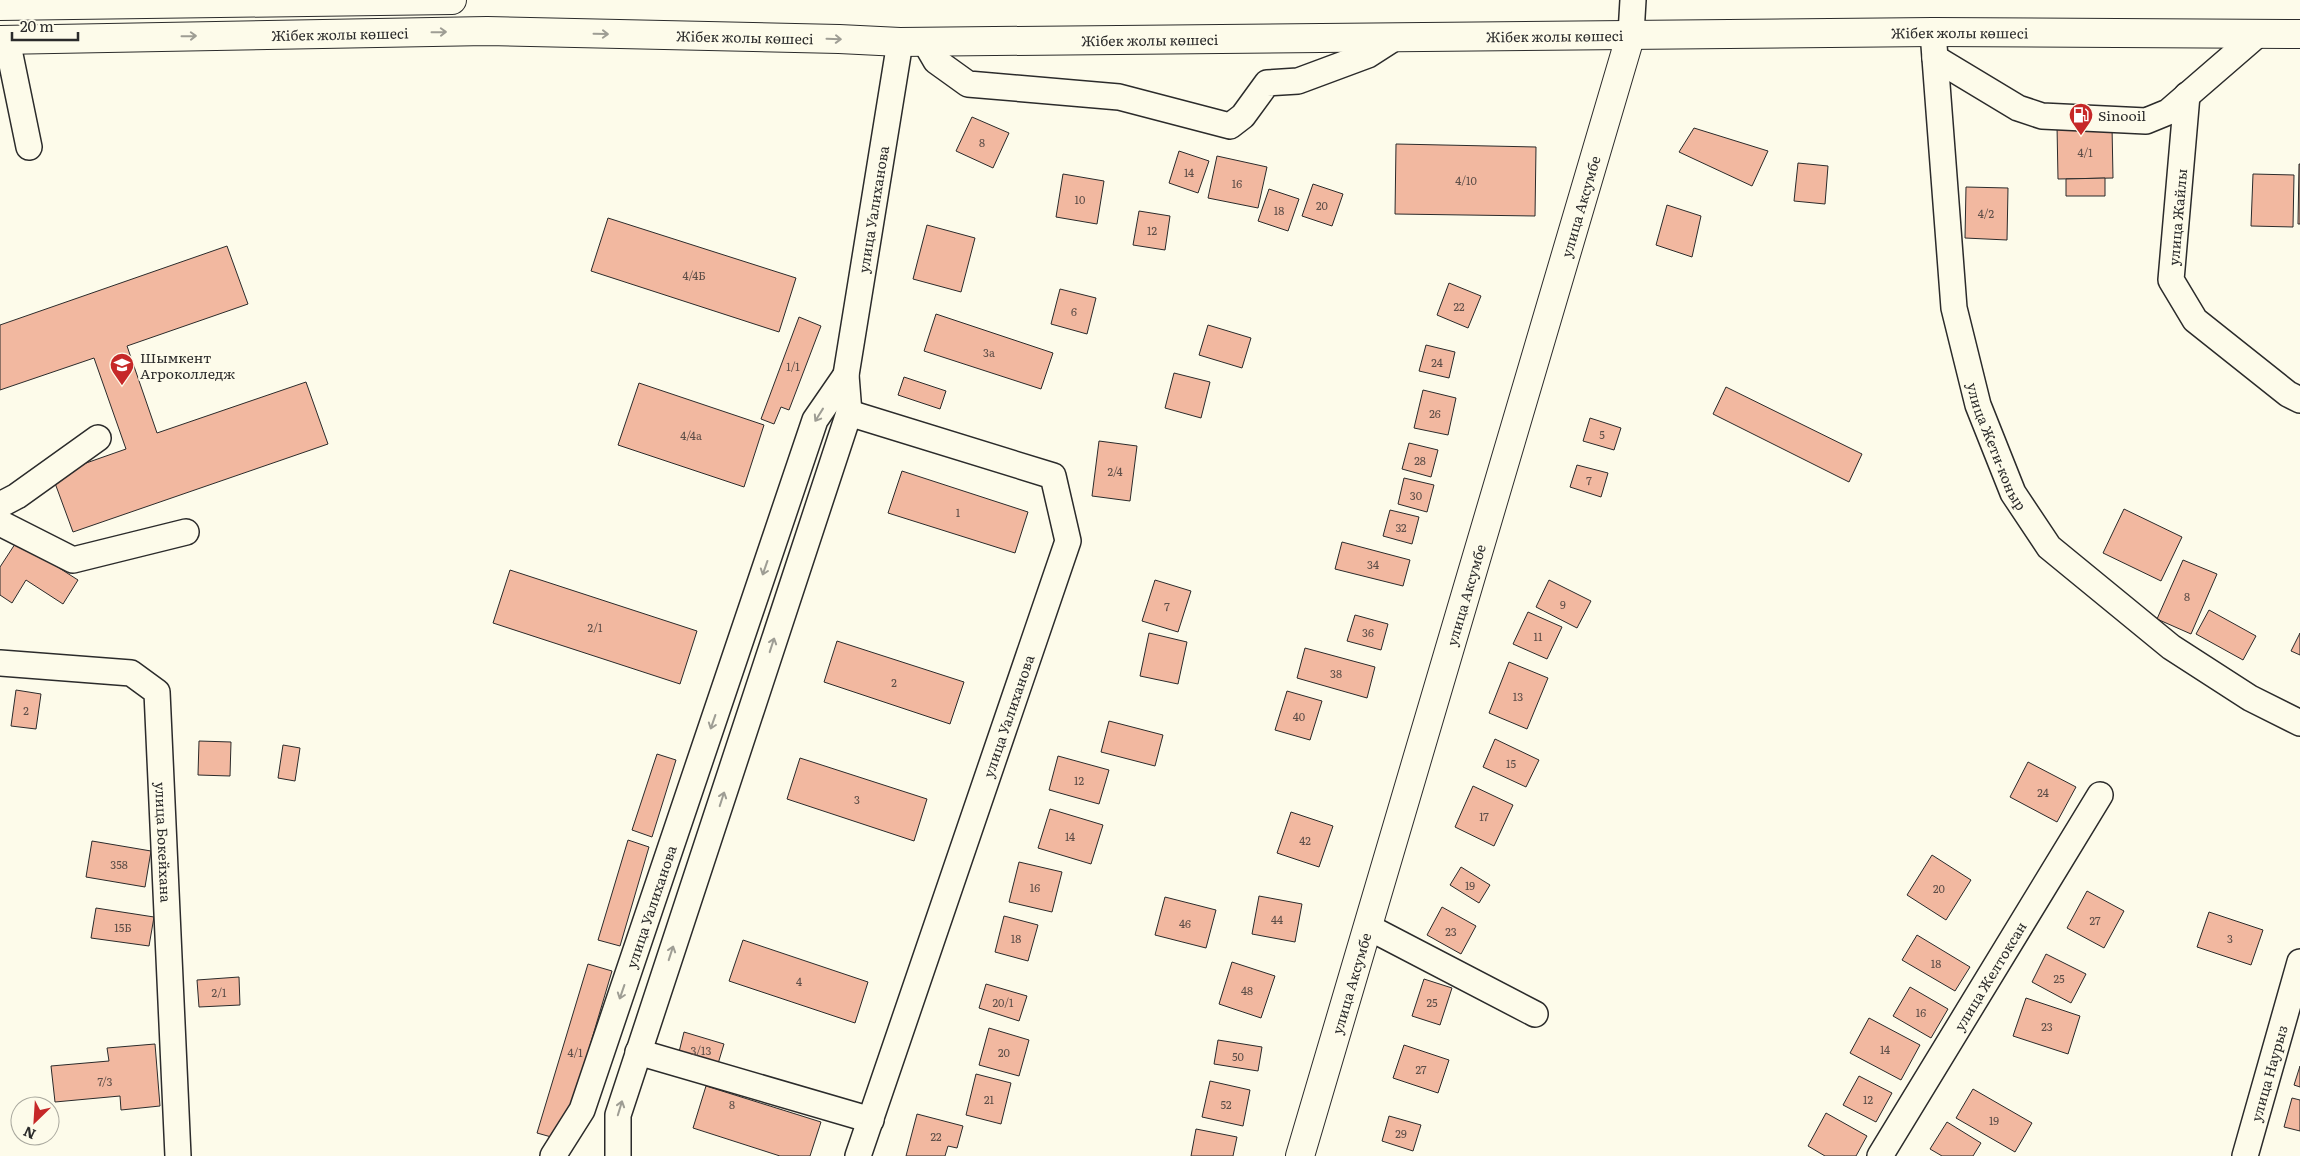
<svg xmlns="http://www.w3.org/2000/svg" width="2300" height="1156" font-family="Literata,serif">
<style>
.building{fill:#f2b8a0;stroke:#2b2b2b}
.lines{fill:none;stroke-linecap:round;stroke-linejoin:round}
.minor-casing{stroke:#2b2b2b;stroke-width:28}
.major-casing{stroke:#2b2b2b;stroke-width:30}
.minor{stroke:#fdfbea;stroke-width:25}
.major{stroke:#fdfbea;stroke-width:28}
.oneway{stroke:#9e9d94}
.labels{text-anchor:middle;dominant-baseline:central;stroke-width:4;stroke-linejoin:round;paint-order:stroke}
.number-label{font-size:11px;fill:#5d4e48}
.street-label{font-size:14px;fill:#2b2b2b;stroke:#fdfbea}
.poi-label{font-size:14px;fill:#2b2b2b;stroke:#fdfbea;text-anchor:start}
</style>
<rect width="100%" height="100%" fill="#fdfbea"/>
<!-- building -->
<g class="building">
<path d="M972 117 1009 133 993 168 956 151Z"/>
<path d="M2057 126H2112L2113 178 2058 179Z"/>
<path d="M1694 128 1768 151 1752 186 1679 152Z"/>
<path d="M1396 144 1536 147 1535 216 1395 214Z"/>
<path d="M1179 151 1209 161 1198 193 1169 183Z"/>
<path d="M1217 156 1267 167 1258 208 1208 198Z"/>
<path d="M1798 163 1828 166 1825 204 1794 201Z"/>
<path d="M2299 164H2300V224H2298Z"/>
<path d="M1063 174 1104 181 1097 224 1056 217Z"/>
<path d="M2253 174 2294 175 2293 227 2251 226Z"/>
<path d="M2105 178V196H2066V179Z"/>
<path d="M1313 184 1343 194 1332 226 1302 216Z"/>
<path d="M1966 187 2008 188 2007 240 1965 238Z"/>
<path d="M1269 189 1299 199 1288 231 1258 221Z"/>
<path d="M1667 205 1701 216 1692 257 1656 245Z"/>
<path d="M1139 211 1170 216 1165 250 1133 245Z"/>
<path d="M608 218 796 278 779 332 591 271Z"/>
<path d="M927 225 975 238 961 292 913 279Z"/>
<path d="M227 246 248 304 127 346 157 433 306 382 328 444 73 532 52 475 126 449 94 358 0 390V325Z"/>
<path d="M1449 283 1481 296 1468 328 1437 315Z"/>
<path d="M1060 289 1096 298 1087 334 1051 324Z"/>
<path d="M936 314 1053 353 1041 389 924 351Z"/>
<path d="M799 317 821 326 789 410 781 407 774 424 761 419Z"/>
<path d="M1208 325 1251 338 1242 368 1199 355Z"/>
<path d="M1426 345 1455 352 1449 378 1419 371Z"/>
<path d="M1174 373 1210 382 1201 418 1165 408Z"/>
<path d="M904 377 946 391 940 409 898 395Z"/>
<path d="M639 383 764 425 744 487 618 445Z"/>
<path d="M1726 387 1862 454 1849 482 1713 414Z"/>
<path d="M1423 390 1456 398 1448 435 1414 428Z"/>
<path d="M1590 418 1621 428 1614 450 1583 441Z"/>
<path d="M1099 441 1137 446 1130 501 1092 496Z"/>
<path d="M1409 443 1438 450 1431 477 1402 469Z"/>
<path d="M1577 465 1608 473 1601 497 1570 487Z"/>
<path d="M902 471 1028 512 1015 553 888 513Z"/>
<path d="M1404 478 1434 485 1427 512 1398 504Z"/>
<path d="M2124 509 2182 537 2161 581 2103 553Z"/>
<path d="M1390 510 1419 517 1412 544 1383 536Z"/>
<path d="M17 541 78 580 63 604 26 580 12 603 0 595V567Z"/>
<path d="M1342 542 1410 560 1403 586 1335 569Z"/>
<path d="M2183 560 2217 574 2191 634 2157 619Z"/>
<path d="M510 570 697 631 680 684 493 623Z"/>
<path d="M1155 580 1191 591 1178 632 1142 621Z"/>
<path d="M1549 580 1591 601 1577 628 1536 607Z"/>
<path d="M2209 610 2256 636 2243 660 2196 634Z"/>
<path d="M1528 612 1562 627 1547 659 1513 644Z"/>
<path d="M1355 615 1388 624 1381 650 1347 641Z"/>
<path d="M1149 633 1187 642 1178 684 1140 676Z"/>
<path d="M2300 633V655L2291 651Z"/>
<path d="M837 641 964 682 950 724 824 682Z"/>
<path d="M1305 648 1375 667 1367 698 1297 678Z"/>
<path d="M1509 662 1548 678 1527 729 1489 713Z"/>
<path d="M16 690 41 694 36 729 11 726Z"/>
<path d="M1287 691 1322 701 1310 740 1275 730Z"/>
<path d="M1109 721 1163 735 1155 766 1101 752Z"/>
<path d="M1495 739 1539 760 1526 787 1483 767Z"/>
<path d="M199 741 231 742 230 776 198 775Z"/>
<path d="M283 745 300 748 295 781 278 778Z"/>
<path d="M657 754 676 760 652 837 632 830Z"/>
<path d="M1058 756 1109 770 1099 804 1049 790Z"/>
<path d="M800 758 927 799 914 841 787 799Z"/>
<path d="M2028 762 2076 787 2057 822 2010 797Z"/>
<path d="M1473 786 1513 805 1494 846 1455 827Z"/>
<path d="M1050 809 1103 825 1091 864 1038 848Z"/>
<path d="M1291 812 1333 826 1319 867 1277 853Z"/>
<path d="M628 840 649 847 620 946 598 940Z"/>
<path d="M92 841 151 851 145 887 86 877Z"/>
<path d="M1932 855 1971 880 1946 920 1907 895Z"/>
<path d="M1019 862 1062 872 1052 912 1009 902Z"/>
<path d="M1461 867 1490 885 1479 903 1450 885Z"/>
<path d="M2087 891 2124 911 2104 948 2067 928Z"/>
<path d="M1259 896 1302 904 1295 942 1252 934Z"/>
<path d="M1165 897 1216 910 1206 948 1155 935Z"/>
<path d="M1442 907 1476 926 1461 954 1427 935Z"/>
<path d="M96 908 154 917 149 946 91 938Z"/>
<path d="M2209 912 2263 930 2251 965 2197 947Z"/>
<path d="M1004 916 1038 925 1028 961 995 952Z"/>
<path d="M1917 935 1970 967 1955 991 1902 960Z"/>
<path d="M743 940 868 982 855 1023 729 981Z"/>
<path d="M2046 954 2086 974 2071 1003 2032 982Z"/>
<path d="M1232 962 1275 976 1261 1018 1219 1004Z"/>
<path d="M588 964 612 971 562 1140 537 1133Z"/>
<path d="M239 977 240 1005 199 1007 197 980Z"/>
<path d="M1424 979 1452 988 1440 1025 1412 1016Z"/>
<path d="M986 984 1027 996 1019 1021 979 1008Z"/>
<path d="M1910 987 1948 1009 1931 1038 1893 1016Z"/>
<path d="M2026 998 2080 1016 2068 1054 2013 1036Z"/>
<path d="M1869 1018 1920 1045 1901 1080 1850 1053Z"/>
<path d="M989 1028 1029 1040 1019 1076 979 1065Z"/>
<path d="M684 1032 724 1044 717 1067 678 1056Z"/>
<path d="M1218 1040 1262 1047 1258 1071 1214 1064Z"/>
<path d="M155 1044 160 1106 121 1110 120 1096 55 1102 51 1066 109 1061 107 1048Z"/>
<path d="M1404 1045 1449 1060 1438 1093 1393 1078Z"/>
<path d="M2300 1066V1087L2294 1085Z"/>
<path d="M976 1074 1011 1083 1001 1124 966 1115Z"/>
<path d="M1859 1076 1892 1093 1876 1122 1843 1105Z"/>
<path d="M1210 1081 1250 1090 1243 1126 1202 1117Z"/>
<path d="M706 1086 821 1122 810 1156H780L693 1128Z"/>
<path d="M1973 1089 2032 1123 2015 1152 1956 1118Z"/>
<path d="M2292 1098 2300 1100V1131L2284 1127Z"/>
<path d="M1826 1113 1867 1136 1856 1156H1825L1808 1146Z"/>
<path d="M917 1114 963 1126 957 1148 948 1146 945 1156H906Z"/>
<path d="M1389 1116 1421 1125 1413 1151 1382 1141Z"/>
<path d="M1947 1122 1981 1143 1973 1156H1942L1930 1149Z"/>
<path d="M1196 1129 1237 1137 1233 1156H1191Z"/>
</g>
<g class="lines">
<defs>
<g id="minor">
<path id="s1" d="M1933 32 1954 308 1978 405 2013 493 2049 547 2171 647 2250 698 2300 723"/>
<path d="M1631 34 1633 0"/>
<path d="M7 40 29 147"/>
<path d="M925 42 936 61 968 84 1119 97 1230 126 1243 116 1267 83 1298 81 1368 55 1396 37"/>
<path d="M1935 58 2018 108 2042 116 2146 121 2168 112 2257 35"/>
<path d="M2187 95 2171 280 2195 320 2288 394 2300 400"/>
<path d="M849 413 1053 476 1068 541 858 1156"/>
<path d="M0 505 17 496 98 438"/>
<path d="M0 523 73 560 186 532"/>
<path id="s2" d="M0 663 131 673 157 692 178 1156"/>
<path d="M1368 927 1535 1014"/>
<path d="M638 1052 871 1120"/>
<path id="s3" d="M553 1156 582 1110 815 420 846 375"/>
<path id="s4" d="M618 1156V1115L849 413 846 375 900 42"/>
<path id="s5" d="M1880 1156 2100 795"/>
<path id="s6" d="M2245 1156 2300 962"/>
</g>
<g id="major">
<path d="M0 6 452 0"/>
<path id="s7" d="M0 40 487 31 839 39 900 42 1933 32 2300 34"/>
<path id="s8" d="M1300 1156 1631 34"/>
</g>
</defs>
<!-- minor casing -->
<use href="#minor" class="minor-casing"/>
<!-- major casing -->
<use href="#major" class="major-casing"/>
<!-- minor -->
<use href="#minor" class="minor"/>
<!-- major -->
<use href="#major" class="major"/>
</g>
<!-- one-way arrows -->
<defs><path id="oneway-shaft" d="M-6 0H5M1.5-3L5.5 0L1.5 3" fill="none" stroke-width="1.6" stroke-linecap="round" stroke-linejoin="round" transform="scale(1.25)"/></defs>
<g class="oneway">
<use href="#oneway-shaft" transform="translate(439 32) rotate(-1)"/>
<use href="#oneway-shaft" transform="translate(601 34) rotate(1)"/>
<use href="#oneway-shaft" transform="translate(189 36) rotate(-1)"/>
<use href="#oneway-shaft" transform="translate(834 39) rotate(2)"/>
<use href="#oneway-shaft" transform="translate(819 415) rotate(122)"/>
<use href="#oneway-shaft" transform="translate(765 568) rotate(109)"/>
<use href="#oneway-shaft" transform="translate(772 645) rotate(-72)"/>
<use href="#oneway-shaft" transform="translate(713 722) rotate(109)"/>
<use href="#oneway-shaft" transform="translate(722 799) rotate(-72)"/>
<use href="#oneway-shaft" transform="translate(671 953) rotate(-72)"/>
<use href="#oneway-shaft" transform="translate(622 992) rotate(109)"/>
<use href="#oneway-shaft" transform="translate(620 1108) rotate(-73)"/>
</g>
<!-- icons -->
<defs>
<symbol id="fuel-pin" viewBox="-11 -11 22 30"><path d="M0 17L-7.5 6A9.5 9.5 0 1 1 7.5 6Z" fill="#c62828" stroke="#fdfbea"/><path d="M-5.5-6h7V0h2V4h1.3V-2.5L3-4.5l.8-.8L6-3V5H2.5V1h-1V6h-7ZM-4.2-4.7v3.2H.2V-4.7Z" fill="#fff"/></symbol>
<symbol id="university-pin" viewBox="-11 -11 22 30"><path d="M0 17L-7.5 6A9.5 9.5 0 1 1 7.5 6Z" fill="#c62828" stroke="#fdfbea"/><path d="M0-5L7-2L0 1L-7-2ZM-4 1L0 2.5L4 1V4Q0 6-4 4Z" fill="#fff"/></symbol>
</defs>
<g fill-rule="evenodd">
<use href="#fuel-pin" x="2067" y="101" width="28" height="38"/>
<use href="#university-pin" x="108" y="351" width="28" height="38"/>
</g>
<g class="labels">
<!-- number labels -->
<g class="number-label">
<text x="982" y="142">8</text>
<text x="2085" y="152">4/1</text>
<text x="1189" y="172">14</text>
<text x="1466" y="180">4/10</text>
<text x="1237" y="183">16</text>
<text x="1080" y="199">10</text>
<text x="1322" y="205">20</text>
<text x="1279" y="210">18</text>
<text x="1986" y="213">4/2</text>
<text x="1152" y="230">12</text>
<text x="694" y="275">4/4Б</text>
<text x="1459" y="306">22</text>
<text x="1074" y="311">6</text>
<text x="989" y="352">3а</text>
<text x="1437" y="362">24</text>
<text x="793" y="366">1/1</text>
<text x="1435" y="413">26</text>
<text x="1602" y="434">5</text>
<text x="691" y="435">4/4а</text>
<text x="1420" y="460">28</text>
<text x="1115" y="471">2/4</text>
<text x="1589" y="480">7</text>
<text x="1416" y="495">30</text>
<text x="958" y="512">1</text>
<text x="1401" y="527">32</text>
<text x="1373" y="564">34</text>
<text x="2187" y="596">8</text>
<text x="1563" y="604">9</text>
<text x="1167" y="606">7</text>
<text x="595" y="627">2/1</text>
<text x="1368" y="632">36</text>
<text x="1538" y="636">11</text>
<text x="1336" y="673">38</text>
<text x="894" y="682">2</text>
<text x="1518" y="696">13</text>
<text x="26" y="710">2</text>
<text x="1299" y="716">40</text>
<text x="1511" y="763">15</text>
<text x="1079" y="780">12</text>
<text x="2043" y="792">24</text>
<text x="857" y="799">3</text>
<text x="1484" y="816">17</text>
<text x="1070" y="836">14</text>
<text x="1305" y="840">42</text>
<text x="119" y="864">358</text>
<text x="1470" y="885">19</text>
<text x="1035" y="887">16</text>
<text x="1939" y="888">20</text>
<text x="1277" y="919">44</text>
<text x="2095" y="920">27</text>
<text x="1185" y="923">46</text>
<text x="123" y="927">15Б</text>
<text x="1451" y="931">23</text>
<text x="1016" y="938">18</text>
<text x="2230" y="938">3</text>
<text x="1936" y="963">18</text>
<text x="2059" y="978">25</text>
<text x="799" y="981">4</text>
<text x="1247" y="990">48</text>
<text x="219" y="992">2/1</text>
<text x="1003" y="1002">20/1</text>
<text x="1432" y="1002">25</text>
<text x="1921" y="1012">16</text>
<text x="2047" y="1026">23</text>
<text x="1885" y="1049">14</text>
<text x="701" y="1050">3/13</text>
<text x="575" y="1052">4/1</text>
<text x="1004" y="1052">20</text>
<text x="1238" y="1056">50</text>
<text x="1421" y="1069">27</text>
<text x="105" y="1081">7/3</text>
<text x="989" y="1099">21</text>
<text x="1868" y="1099">12</text>
<text x="732" y="1104">8</text>
<text x="1226" y="1104">52</text>
<text x="1994" y="1120">19</text>
<text x="1401" y="1133">29</text>
<text x="936" y="1136">22</text>
</g>
<!-- street labels -->
<g class="street-label">
<text stroke="none"><textPath href="#s7" startOffset="1960">Жібек жолы көшесі</textPath></text>
<text stroke="none"><textPath href="#s7" startOffset="340">Жібек жолы көшесі</textPath></text>
<text stroke="none"><textPath href="#s7" startOffset="1555">Жібек жолы көшесі</textPath></text>
<text stroke="none"><textPath href="#s7" startOffset="745">Жібек жолы көшесі</textPath></text>
<text stroke="none"><textPath href="#s7" startOffset="1150">Жібек жолы көшесі</textPath></text>
<text stroke="none"><textPath href="#s8" startOffset="990">улица Аксумбе</textPath></text>
<text stroke="none"><textPath href="#s4" startOffset="986">улица Уалиханова</textPath></text>
<text transform="translate(2177 217) rotate(-85)">улица Жайлы</text>
<text stroke="none"><textPath href="#s1" startOffset="422">улица Жети-коныр</textPath></text>
<text stroke="none"><textPath href="#s8" startOffset="585">улица Аксумбе</textPath></text>
<text transform="translate(1008 716) rotate(-71)">улица Уалиханова</text>
<text stroke="none"><textPath href="#s2" startOffset="314">улица Бокейхана</textPath></text>
<text stroke="none"><textPath href="#s3" startOffset="269">улица Уалиханова</textPath></text>
<text stroke="none"><textPath href="#s5" startOffset="211">улица Желтоксан</textPath></text>
<text stroke="none"><textPath href="#s8" startOffset="180">улица Аксумбе</textPath></text>
<text stroke="none"><textPath href="#s6" startOffset="86">улица Наурыз</textPath></text>
</g>
<!-- poi labels -->
<g class="poi-label">
<text x="2098" y="115">Sinooil</text>
<text x="140" y="357">Шымкент<tspan x="140" dy="16">Агроколледж</tspan></text>
</g>
</g>
<!-- north arrow -->
<g transform="translate(35 1121) rotate(205)"><circle r="24" fill="#fdfbea" stroke="#a9a89e"/>
<path d="M0-4L9 19L0 12L-9 19Z" fill="#c62828"/>
<text y="-8" font-size="14" font-weight="bold" text-anchor="middle" fill="#2b2b2b">N</text>
</g>
<!-- scale -->
<path d="M12 32v8h66v-8" fill="none" stroke="#2b2b2b" stroke-width="2.5"/>
<text x="20" y="32" font-size="15" fill="#2b2b2b" stroke="#fdfbea" stroke-width="4" paint-order="stroke">20 m</text>
</svg>
